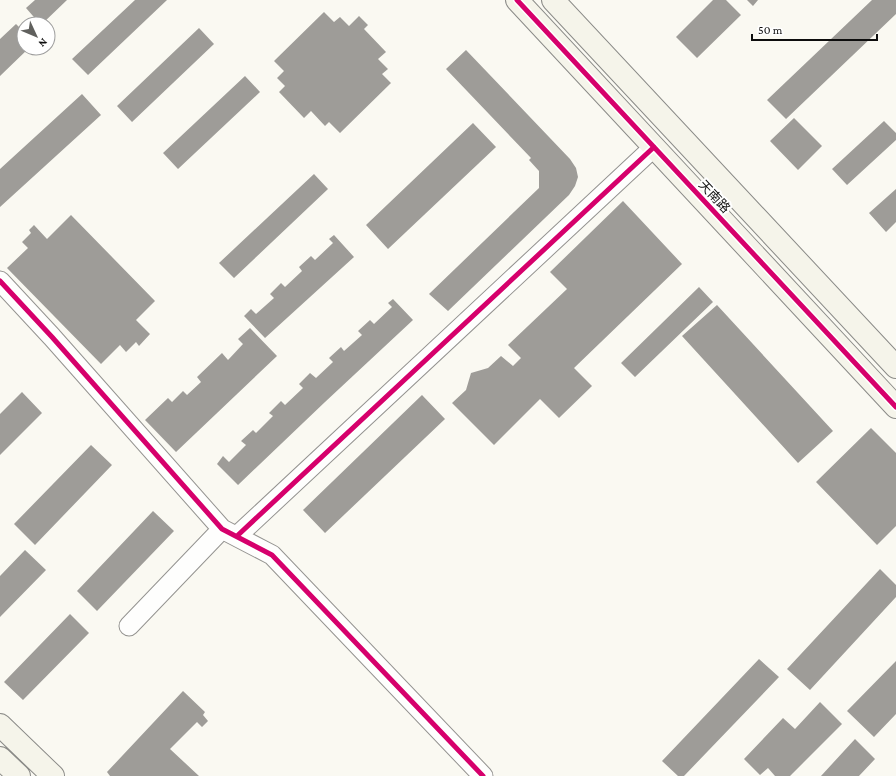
<svg xmlns="http://www.w3.org/2000/svg" width="896" height="776" viewBox="0 0 896 776" font-family="'Crimson Pro','Noto Sans SC',serif">
<style>
.building{fill:#9e9c98}
.lines{fill:none;stroke-linecap:round;stroke-linejoin:round}
.street-casing{stroke:#949390;stroke-width:21}
.secondary-casing{stroke:#8a8a87;stroke-width:24}
.street{stroke:#fefefd;stroke-width:19}
.secondary{stroke:#f5f4ea;stroke-width:22}
.cycleway-casing{stroke:#fff;stroke-width:8}
.cycleway{stroke:#d6006c;stroke-width:5}
.labels{text-anchor:middle;stroke-width:4;stroke-linejoin:round;paint-order:stroke}
.street-label{font-size:13px;fill:#0d0d0d;stroke:#fff}
</style>
<rect width="100%" height="100%" fill="#faf9f2"/>
<path class="building" d="M35 0H67L42 24H40L26 8Z
M135 0H167L88 75 72 59Z
M713 0H726L741 15 697 58 676 37Z
M747 0H758L753 6Z
M872 0H896V14L786 119 767 100Z
M324 12 334 22 340 17 349 26 359 16 368 25 364 29 386 52 378 59 388 69 382 74 391 83 340 133 329 122 325 126 311 111 304 118 279 92 285 86 277 78 284 71 274 61Z
M16 24 24 32V48H29L0 76V39Z
M199 28 214 44 132 122 117 106Z
M466 50 570 159 576 168 578 177 575 186 569 195 448 311 429 294 539 188V171L529 160 531 158 446 69Z
M245 76 260 92 178 169 163 153Z
M82 94 101 115 0 207V169Z
M794 118 822 146 798 170 770 141Z
M884 121 896 133V140L847 185 832 169Z
M473 123 496 147 388 249 366 225Z
M314 174 328 189 234 278 219 263Z
M896 189V222L886 232 869 213Z
M623 201 682 264 574 368 592 386 559 418 540 399 494 445 452 403 466 390 471 373 488 368 501 356 513 366 521 358 508 345 567 289 550 272Z
M71 215 155 301 136 320 150 334 139 346 136 342 126 352 120 345 101 364 7 268 28 248 22 242 31 233 29 230 34 225 47 239Z
M334 235 354 257 265 338 244 316 251 309 256 314 274 298 270 294 281 283 285 287 302 271 299 267 311 256 315 260 333 243 329 239Z
M699 287 713 302 635 377 621 363Z
M393 299 413 320 325 402 238 485 217 464 223 456 229 462 246 445 241 441 253 430 256 433 273 416 269 413 281 401 285 405 303 388 299 384 310 373 316 378 333 362 329 358 341 347 344 351 362 335 358 331 370 320 374 324 392 307 388 303Z
M717 305 833 431 798 463 682 336Z
M250 328 277 356 176 452 145 420 168 398 172 402 183 391 187 395 201 382 197 377 222 353 228 360 243 344 238 339Z
M22 392 42 413 0 455V414Z
M422 395 445 419 325 533 303 510Z
M871 428 896 453V526L877 545 816 482Z
M91 445 112 465 35 545 14 524Z
M153 511 174 531 97 611 77 591Z
M25 550 46 570 0 617V576Z
M880 569 896 585V597L810 690 787 669Z
M70 614 89 633 23 700 4 682Z
M759 659 779 677 684 776H678L662 761Z
M896 661V714L874 737 847 711Z
M183 691 205 712 203 715 208 721 202 727 197 722 170 749 199 776H110L107 772Z
M820 702 842 724 790 776H775L768 768 760 775 744 759 783 718 795 729Z
M855 739 875 759 859 776H821Z"/>
<g class="lines">
<g class="street-casing">
<path id="street" d="M0 281 52 337 222 529 272 555 483 776
M237 536 654 147
M129 626 222 529"/>
</g>
<g class="secondary-casing">
<path id="secondary" d="M517 0 896 407
M553 0 896 367
M0 725 53 776
M0 758 19 776"/>
</g>
<use href="#street" class="street"/>
<use href="#secondary" class="secondary"/>
<g class="cycleway-casing">
<path id="cycleway" d="M517 0 896 407
M0 281 52 337 222 529 272 555 483 776
M237 536 654 147"/>
</g>
<use href="#cycleway" class="cycleway"/>
</g>
<g class="labels">
<g class="street-label">
<text transform="translate(715 196) rotate(47)" y="5">天南路</text>
</g>
</g>
<g transform="translate(36 36) rotate(134)"><circle r="19" fill="#ffffff" stroke="#9e9e9e"/>
<path d="M0-3L7 15L0 10L-7 15Z" fill="#60605d"/>
<text y="-6" font-size="11" font-weight="bold" text-anchor="middle" fill="#0d0d0d">N</text>
</g>
<path d="M752 34v6h125v-6" fill="none" stroke="#0d0d0d" stroke-width="2"/>
<text x="758" y="34" font-size="12" fill="#0d0d0d" stroke="#ffffff" stroke-width="3" paint-order="stroke">50 m</text>
</svg>
